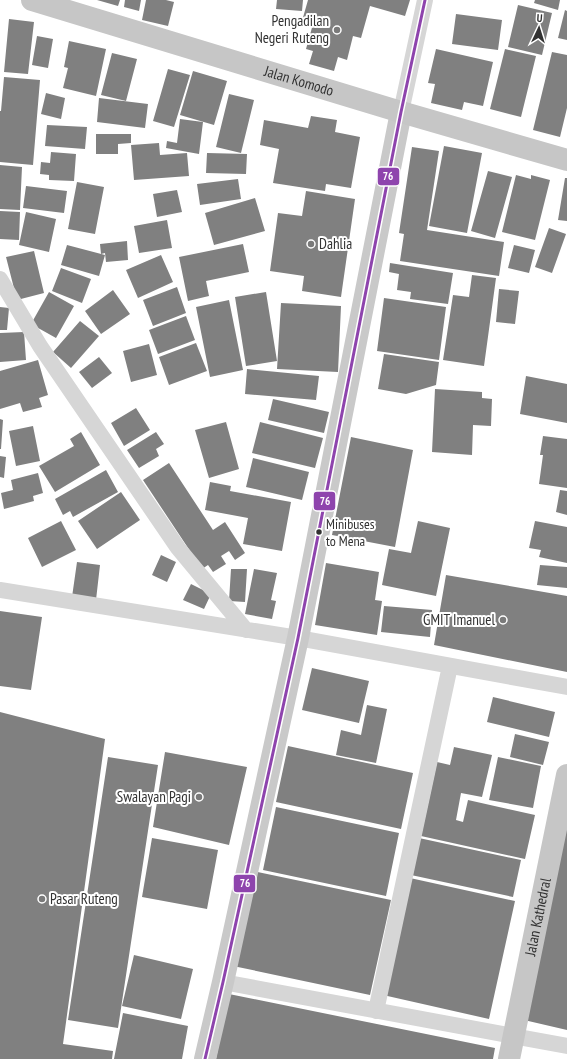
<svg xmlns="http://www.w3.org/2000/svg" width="567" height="1059" viewBox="0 0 567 1059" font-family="'PT Sans Narrow',sans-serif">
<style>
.building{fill:#808080}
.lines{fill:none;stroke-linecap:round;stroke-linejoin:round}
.minor{stroke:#d6d6d6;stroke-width:16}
.primary{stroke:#c9c9c9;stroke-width:22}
.trunk{stroke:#c6c6c6;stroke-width:22}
.bus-1-casing{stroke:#fff;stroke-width:6}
.bus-1{stroke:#8e44ad;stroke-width:3}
.poi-dot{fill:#7a7a7a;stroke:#fff;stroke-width:1.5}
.bus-dot{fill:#323232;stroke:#fff;stroke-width:1.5}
.labels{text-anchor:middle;stroke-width:4;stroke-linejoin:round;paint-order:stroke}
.bus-label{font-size:14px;fill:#323232;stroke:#fff;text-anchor:start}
.poi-label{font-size:15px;fill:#323232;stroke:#fff;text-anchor:end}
.street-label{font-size:15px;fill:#323232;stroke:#fff}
.line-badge{stroke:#fff;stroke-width:1.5}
.badge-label{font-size:11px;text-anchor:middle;font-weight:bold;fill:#fff}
</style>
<rect width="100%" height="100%" fill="#fff"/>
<path class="building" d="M97 0H120L118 6Z
M125 0H141L139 11 124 7Z
M146 0H166L174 2 168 26 142 20Z
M277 0H303L302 11 276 9Z
M308 0H410L405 16 370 6 361 38 353 36 347 60 338 57 334 71 309 64 313 51 306 49 313 24 302 21Z
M535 0H560L558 10 534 3Z
M518 5 552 13 542 55 508 47Z
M565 10 567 11V40L558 38Z
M456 14 502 20 498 50 452 44Z
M9 19 34 22 28 74 4 72Z
M37 36 53 39 48 68 32 65Z
M69 41 106 49 96 96 63 88 68 68 64 67Z
M436 49 493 62 483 106 464 102 462 110 431 103 435 84 428 83Z
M505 49 536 56 521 117 490 109Z
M552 52 567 55V108L560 137 533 130Z
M112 53 137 59 126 101 101 95Z
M168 69 190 75 174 127 153 121Z
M193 71 227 81 214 125 180 115Z
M4 77 40 80 33 165 0 162V111H1Z
M46 93 65 98 61 119 41 114Z
M229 94 254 100 241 153 216 147Z
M99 98 148 104 145 128 97 122Z
M311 116 337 120 335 132 360 137 351 188 326 184 325 191 273 183 279 149 260 145 264 120 308 128Z
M180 119 203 122 199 154 166 148 167 141 177 143Z
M47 125 87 127 85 149 45 146Z
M96 134H131V143L118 144V154H96Z
M159 143 160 155 187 153 189 176 134 180 131 145Z
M444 146 482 153 467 233 429 226Z
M412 147 439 151 427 230 504 242 499 276 400 261 404 234 399 233Z
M51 152 76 154 74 181 49 180V175L40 174 41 162 50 163Z
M207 153 247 154 246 174 206 173Z
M0 165 22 167 20 210 0 209Z
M488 171 512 177 495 238 471 231Z
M516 175 531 179V175L550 180 535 240 502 232Z
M565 178H567V221L558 220Z
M238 179 241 199 200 205 197 184Z
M77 182 104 187 95 234 68 229Z
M26 186 67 191 64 213 23 208Z
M177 190 182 212 157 217 153 194Z
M306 191 355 199 341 297 302 291 304 276 270 271 278 213 302 216Z
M255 198 265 231 214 245 205 213Z
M0 211 20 212 19 240 0 239Z
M26 212 56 219 49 252 19 245Z
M167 220 172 248 139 253 134 226Z
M549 228 566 234 552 273 535 267Z
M127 241 128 260 106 262 105 253 101 254 100 244Z
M243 244 249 272 206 281 209 296 188 301 179 257Z
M67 245 105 255 99 276 61 265Z
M514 245 535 250 529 273 508 268Z
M34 251 44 293 17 300 6 257Z
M161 255 173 282 138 298 126 270Z
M390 263 453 273 448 304 410 299 411 292 397 290 399 274 389 272Z
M61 268 91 279 82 303 52 291Z
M472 275 496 278 484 366 443 360 453 295 469 297Z
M177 287 186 313 153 326 143 300Z
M499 289 519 291 515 324 496 322Z
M113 290 130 314 101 334 85 311Z
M49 292 74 306 56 338 31 324Z
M266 292 277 361 246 366 235 297Z
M384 298 446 307 439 360 377 351Z
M229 300 243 370 210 377 196 307Z
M281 303 341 306 338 372 277 369Z
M0 307 9 308 7 330H0Z
M186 316 195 340 158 354 149 330Z
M80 321 99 336 71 368 53 352Z
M24 332 26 360 0 362V333Z
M196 343 207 371 169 385 159 357Z
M149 344 157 375 131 382 123 351Z
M384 354 439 362 436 385 406 394 378 389Z
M99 357 112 373 92 388 79 372Z
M38 360 48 395 39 398 42 407 23 412 20 403 0 409V371Z
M247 369 319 376 316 400 245 394Z
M526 376 567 384V423L520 414Z
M435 389 482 392V398L492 399 491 426 473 425 472 455 432 452Z
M273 399 329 412 324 433 268 420Z
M136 408 150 430 124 446 111 423Z
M0 419 3 420 1 449H0Z
M226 422 239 469 209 478 195 430Z
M260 422 323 438 315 468 252 453Z
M33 426 40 461 16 466 9 431Z
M81 432 100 465 55 492 39 466 74 446 70 439Z
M156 432 164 444 156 449 159 456 139 468 127 450Z
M543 436 567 439V488L539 484 543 455H540Z
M351 437 413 450 395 547 332 535Z
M0 456 6 457 4 478 0 477Z
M253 458 309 472 302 500 246 487Z
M169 463 213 530 225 522 245 553 235 560 229 551 221 556 226 564 213 572 208 565 202 569 143 480Z
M106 470 118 492 73 517 70 511 63 515 55 499Z
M38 473 43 493 33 496 34 501 4 509 1 493 13 490 11 480Z
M210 482 231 486 230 491 291 502 282 551 243 544 248 518 205 510Z
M560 490 567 491V515L556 512Z
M121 492 140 520 97 549 78 521Z
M61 521 76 550 42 567 28 538Z
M418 521 450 528 436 596 382 585 389 549 411 553Z
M535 521 567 527V563L539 557 541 550 529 548Z
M161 555 176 562 167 582 152 575Z
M77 562 100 565 96 600 72 597Z
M326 563 379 572 375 600 382 601 377 635 315 625Z
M540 565 567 567V588L537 585Z
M231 569H247L245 602 229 601Z
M254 569 277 573 271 600 276 601 272 619 245 614Z
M446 575 567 596V672L434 645Z
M191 584 211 594 204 609 183 600Z
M384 606 432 610 430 637 381 632Z
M0 611 42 617 31 690 0 686Z
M312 668 369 681 359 723 302 710Z
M493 697 555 712 549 737 487 722Z
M367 705 387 709 376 763 336 755 341 730 361 735Z
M0 712 105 739 63 1044 113 1051 112 1059H0Z
M515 734 549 742 543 765 510 757Z
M288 746 413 773 401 829 276 802Z
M454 747 492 755 482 797 461 793 456 820 463 822 468 800 535 815 525 859 421 836 437 762 450 765Z
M165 752 247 767 229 845 153 827Z
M108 757 158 765 118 1028 68 1020Z
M498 757 541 766 533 808 489 800Z
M276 807 399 833 386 896 263 870Z
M566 830H567V1030L524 1020Z
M152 838 218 850 207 909 142 897Z
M419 838 521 860 513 897 411 875Z
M253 871 391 900 370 995 233 966Z
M410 878 515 901 489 1019 383 995Z
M134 955 193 969 181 1019 122 1006Z
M229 994 495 1048 493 1059H216Z
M123 1013 188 1026 182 1059H114Z"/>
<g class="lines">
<path class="minor" d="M401 112 425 0
M0 279 40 346 178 548 246 630
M0 590 298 638 567 687
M223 982 567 1046
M376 1011 450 666"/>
<path class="primary" d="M205 1059 223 982 298 638 401 112"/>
<g class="trunk">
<path id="s1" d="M32 0 401 112 567 160"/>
<path id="s2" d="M509 1059 567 775"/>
</g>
<g class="bus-1-casing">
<path id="bus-1" d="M205 1059 223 982 298 638 401 112 425 0"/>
</g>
<use href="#bus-1" class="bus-1"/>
</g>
<g class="poi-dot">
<circle cx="337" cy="30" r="4"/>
<circle cx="311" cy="244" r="4"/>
<circle cx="503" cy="620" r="4"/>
<circle cx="199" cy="797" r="4"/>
<circle cx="42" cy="899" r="4"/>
</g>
<circle class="bus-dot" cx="319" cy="532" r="3.5"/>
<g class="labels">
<g class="bus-label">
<text x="326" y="529">Minibuses<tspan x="326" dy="17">to Mena</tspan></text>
</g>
<g class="poi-label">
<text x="329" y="26">Pengadilan<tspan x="329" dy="17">Negeri Ruteng</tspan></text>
<text x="319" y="249" text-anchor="start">Dahlia</text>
<text x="495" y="625">GMIT Imanuel</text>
<text x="191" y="802">Swalayan Pagi</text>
<text x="50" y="904" text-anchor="start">Pasar Ruteng</text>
</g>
<g class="street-label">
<text dy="5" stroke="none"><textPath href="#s1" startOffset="279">Jalan Komodo</textPath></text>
<text dy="5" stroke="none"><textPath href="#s2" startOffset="145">Jalan Kathedral</textPath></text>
</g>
</g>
<g class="line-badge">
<rect x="377" y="167" width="23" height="19" rx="4" fill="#8e44ad"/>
<rect x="313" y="491" width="23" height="20" rx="4" fill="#8e44ad"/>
<rect x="233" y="874" width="23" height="19" rx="4" fill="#8e44ad"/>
</g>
<g class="badge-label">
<text x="388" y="180">76</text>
<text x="325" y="505">76</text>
<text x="245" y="887">76</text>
</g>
<g transform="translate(539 28) rotate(4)" stroke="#ffffff" stroke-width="3" paint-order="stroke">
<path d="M0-3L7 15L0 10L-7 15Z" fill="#323232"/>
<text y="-6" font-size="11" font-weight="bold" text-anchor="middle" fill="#323232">U</text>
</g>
</svg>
